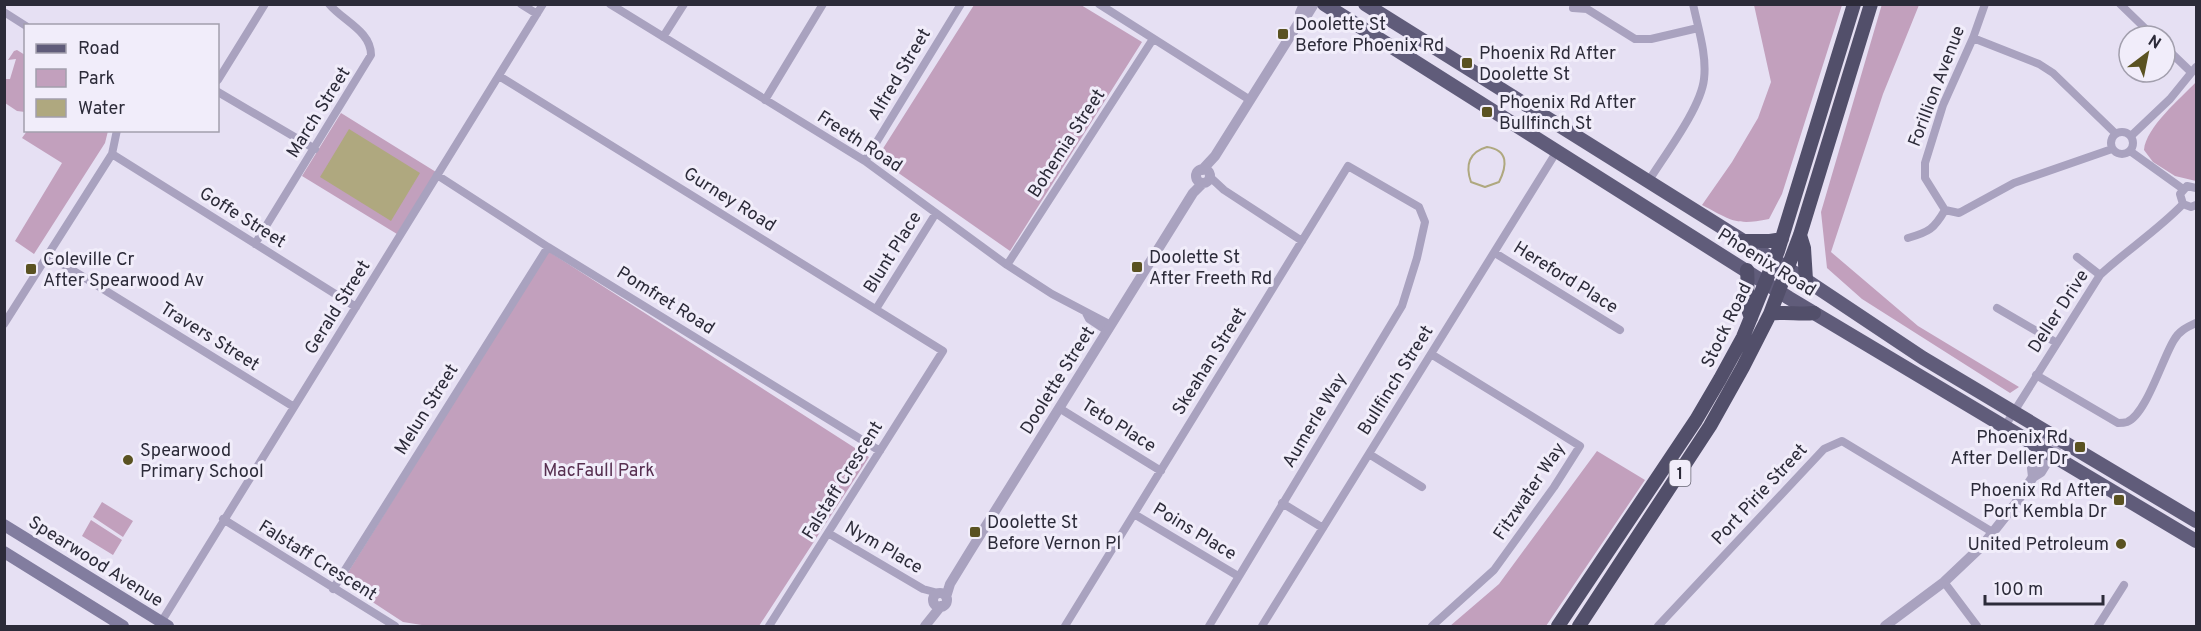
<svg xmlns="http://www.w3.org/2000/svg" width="2201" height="631" viewBox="0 0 2201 631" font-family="Overpass,sans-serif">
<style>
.green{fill:#c2a0bd}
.water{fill:#afa87f}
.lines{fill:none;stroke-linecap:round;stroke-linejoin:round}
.stream{stroke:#afa87f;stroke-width:2}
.minor{stroke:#a9a2bf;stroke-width:8}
.tertiary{stroke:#a9a2bf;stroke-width:10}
.secondary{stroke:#827d9f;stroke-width:12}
.primary{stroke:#605c7a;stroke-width:14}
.trunk{stroke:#524f6a;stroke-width:14}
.poi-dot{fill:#5a5221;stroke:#f1edfa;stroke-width:2}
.labels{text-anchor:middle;stroke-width:6;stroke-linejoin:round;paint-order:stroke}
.shield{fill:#f1edfa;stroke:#676573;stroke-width:1.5}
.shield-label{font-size:16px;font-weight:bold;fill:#2c2b39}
.poi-label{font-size:18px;fill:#2c2b39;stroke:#f1edfa;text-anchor:start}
.street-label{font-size:18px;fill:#2c2b39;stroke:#f1edfa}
.park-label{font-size:18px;fill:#572f50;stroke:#f1edfa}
</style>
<rect width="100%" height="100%" fill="#e6e0f3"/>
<path class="green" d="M1882 4 1919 5 1883 94 1831 252 1918 326 2019 387 2010 393 1862 299 1827 268 1821 212Z
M974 5H1081L1142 42 1010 251 877 158Z
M1754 5H1842L1782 194 1769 219C1735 226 1731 220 1702 205L1732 162 1758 118 1771 82Z
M17 50 25 55V112L17 111 5 103V79H10L16 59 8 60 14 51Z
M2196 82V181L2175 176 2153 162 2144 150C2146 127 2181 98 2196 82Z
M341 113 436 172 397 234 302 176Z
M27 131H108L105 143 34 254 15 241 62 163 22 138Z
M548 251 869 457 759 626H428L403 622 342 582Z
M1597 451 1645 480 1546 626H1450L1499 584Z
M102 502 133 521 123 537 93 517Z
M91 520 122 540 113 555 82 536Z"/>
<path class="water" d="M349 129 420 173 391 221 320 177Z"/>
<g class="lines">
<path class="stream" d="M1487 147C1509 150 1507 166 1499 182L1485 187 1471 182C1465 165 1469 152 1487 147Z"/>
<path class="minor" d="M521 4 537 14
M610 4 865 161 1007 265 1052 294 1111 325
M1099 4 1250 100
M2120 4 2153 36
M1573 8 1587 9 1635 39H1651L1698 28
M4 12 26 26
M663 37 684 4
M1973 38 2039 64 2053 73 2115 133
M2165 47 2191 72
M499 76 943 351 769 626
M218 80 265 4
M218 92 315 149
M765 100 823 4
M2111 143a11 11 0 1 1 22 0a11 11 0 1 1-22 0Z
M2131 136 2170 99 2196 67
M2130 151 2183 189
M112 154 356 307
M865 161 961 4
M437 175 548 247 880 451
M1210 177 1224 190 1302 241
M1648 182C1664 156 1701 108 1704 79 1707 55 1698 28 1693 4
M2196 188 2187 186 2180 194 2183 204 2191 207 2196 205
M1945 210 1925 178V163L1943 105 1973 38 1985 4
M1945 210 1959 213 2014 183 2112 149
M1908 238C1929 232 1934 229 1945 210
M255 244 371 55C371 31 343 21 329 4
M1495 253 1620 330
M48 255 294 407
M2077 257 2100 275
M1007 265 1153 39
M1997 308 2057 343
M876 309 936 213
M1086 313 1089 319 1107 331
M4 324 112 154 117 130
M1431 354 1580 446 1554 487 1494 570 1432 626
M2036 375 2118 423C2121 423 2124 423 2127 422 2146 415 2163 357 2174 340 2179 331 2187 327 2196 323
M1059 408 1161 471
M2005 426 2100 275C2127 250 2158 230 2183 204
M1369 454 1422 487
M1282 503 1323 528
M1134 514 1238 576
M223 519 395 626
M828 533 923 589 938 593
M1944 582 1977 626
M333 589 548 247
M160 624 543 4
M1065 626 1348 166 1419 207 1425 222 1417 258 1402 306 1209 626
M1262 626 1557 151
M1658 626 1824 449 1842 441 1994 533
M2098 626 2124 585"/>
<path class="tertiary" d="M1301 19 1300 13 1304 4
M1196 176a7 7 0 1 1 14 0a7 7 0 1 1-14 0Z
M1202 170 1215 156 1301 19 1306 17 1314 4
M2033 477 2032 468 2049 434
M933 600a7 7 0 1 1 14 0a7 7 0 1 1-14 0Z
M946 597 950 584 969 553 1193 193 1203 183
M925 626 941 606
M1885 626 1944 582 1982 546 2016 503 2033 477 2041 472 2060 441"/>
<path class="secondary" d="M4 525 168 626
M4 552 123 626"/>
<path class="primary" d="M1324 4 1789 298 2196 541
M1365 4 1806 280 1923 358 2196 521"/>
<path class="trunk" d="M1800 235 1804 248 1806 280
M1742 241H1770L1782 239
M1747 270C1749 288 1744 302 1751 318
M1770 314C1785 311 1799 315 1814 313
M1558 626 1696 420 1720 379 1743 337 1778 251 1854 4
M1579 626 1710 426 1743 367 1770 314 1800 235 1871 4"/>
</g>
<g class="poi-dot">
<rect x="1277" y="28" width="12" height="12" rx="3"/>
<rect x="1461" y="57" width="12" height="12" rx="3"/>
<rect x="1481" y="106" width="12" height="12" rx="3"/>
<rect x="1131" y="261" width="12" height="12" rx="3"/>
<rect x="25" y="263" width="12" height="12" rx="3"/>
<rect x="2074" y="441" width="12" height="12" rx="3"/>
<circle cx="128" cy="460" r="6"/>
<rect x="2113" y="494" width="12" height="12" rx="3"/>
<rect x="969" y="526" width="12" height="12" rx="3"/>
<circle cx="2121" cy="544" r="6"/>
</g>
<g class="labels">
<rect class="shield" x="1669.5" y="460" width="21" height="26" rx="4.5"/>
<g class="shield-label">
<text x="1680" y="479">1</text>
</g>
<g class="poi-label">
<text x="1295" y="30">Doolette St<tspan x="1295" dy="21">Before Phoenix Rd</tspan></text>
<text x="1479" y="59">Phoenix Rd After<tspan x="1479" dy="21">Doolette St</tspan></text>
<text x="1499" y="108">Phoenix Rd After<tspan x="1499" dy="21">Bullfinch St</tspan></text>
<text x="1149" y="263">Doolette St<tspan x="1149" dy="21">After Freeth Rd</tspan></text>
<text x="43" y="265">Coleville Cr<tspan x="43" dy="21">After Spearwood Av</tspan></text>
<text x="2068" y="443" text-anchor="end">Phoenix Rd<tspan x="2068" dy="21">After Deller Dr</tspan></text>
<text x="140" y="456">Spearwood<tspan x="140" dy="21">Primary School</tspan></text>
<text x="2107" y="496" text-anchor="end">Phoenix Rd After<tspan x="2107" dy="21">Port Kembla Dr</tspan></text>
<text x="987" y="528">Doolette St<tspan x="987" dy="21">Before Vernon Pl</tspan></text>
<text x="2109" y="550" text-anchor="end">United Petroleum</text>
</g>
<g class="street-label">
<text transform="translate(899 74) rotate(-59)" y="6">Alfred Street</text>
<text transform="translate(1936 86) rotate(-69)" y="6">Forillion Avenue</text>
<text transform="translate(318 112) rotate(-58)" y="6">March Street</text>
<text transform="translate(860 141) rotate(33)" y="6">Freeth Road</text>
<text transform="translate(1066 143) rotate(-57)" y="6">Bohemia Street</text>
<text transform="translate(730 199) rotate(32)" y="6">Gurney Road</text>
<text transform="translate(243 217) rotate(32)" y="6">Goffe Street</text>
<text transform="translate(892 252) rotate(-58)" y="6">Blunt Place</text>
<text transform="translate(1767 262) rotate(32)" y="6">Phoenix Road</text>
<text transform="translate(1566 277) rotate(32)" y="6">Hereford Place</text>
<text transform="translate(666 300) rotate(32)" y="6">Pomfret Road</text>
<text transform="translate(337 307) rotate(-58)" y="6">Gerald Street</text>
<text transform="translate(2058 311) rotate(-57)" y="6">Deller Drive</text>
<text transform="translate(1726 325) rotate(-64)" y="6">Stock Road</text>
<text transform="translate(210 336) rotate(32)" y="6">Travers Street</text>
<text transform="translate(1209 361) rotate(-58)" y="6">Skeahan Street</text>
<text transform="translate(1057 380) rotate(-58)" y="6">Doolette Street</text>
<text transform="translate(1395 380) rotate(-58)" y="6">Bullfinch Street</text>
<text transform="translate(426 409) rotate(-58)" y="6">Melun Street</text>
<text transform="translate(1314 420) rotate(-59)" y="6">Aumerle Way</text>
<text transform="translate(1119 425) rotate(32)" y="6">Teto Place</text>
<text transform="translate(842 480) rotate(-58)" y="6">Falstaff Crescent</text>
<text transform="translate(1529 491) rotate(-56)" y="6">Fitzwater Way</text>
<text transform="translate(1759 494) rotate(-47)" y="6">Port Pirie Street</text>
<text transform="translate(1195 531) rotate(31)" y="6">Poins Place</text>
<text transform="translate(884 547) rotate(30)" y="6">Nym Place</text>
<text transform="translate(318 560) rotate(32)" y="6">Falstaff Crescent</text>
<text transform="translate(96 561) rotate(32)" y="6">Spearwood Avenue</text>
</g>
<g class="park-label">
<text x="599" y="476">MacFaull Park</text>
</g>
</g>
<rect width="2201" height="631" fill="none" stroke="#2c2b39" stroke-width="12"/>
<rect x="24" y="24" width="195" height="108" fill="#f1edfa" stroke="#a29fad" stroke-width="1.5"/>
<rect x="36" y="44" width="30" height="9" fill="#605c7a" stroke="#a29fad" stroke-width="1.5"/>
<text x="78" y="54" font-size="18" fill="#2c2b39">Road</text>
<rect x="36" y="69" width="30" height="18" fill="#c2a0bd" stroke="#a29fad" stroke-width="1.5"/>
<text x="78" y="84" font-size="18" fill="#2c2b39">Park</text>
<rect x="36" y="99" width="30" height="18" fill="#afa87f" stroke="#a29fad" stroke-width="1.5"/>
<text x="78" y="114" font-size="18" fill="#2c2b39">Water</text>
<g transform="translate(2147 54) rotate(32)"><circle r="28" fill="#f1edfa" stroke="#a29fad" stroke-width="1.5"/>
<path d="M0-4.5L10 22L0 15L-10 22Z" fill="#5a5221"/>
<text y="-9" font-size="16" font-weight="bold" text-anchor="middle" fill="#2c2b39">N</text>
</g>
<path d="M1985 595v9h118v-9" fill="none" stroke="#2c2b39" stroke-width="3"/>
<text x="1994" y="595" font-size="18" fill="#2c2b39" stroke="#f1edfa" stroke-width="4.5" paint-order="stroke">100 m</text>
</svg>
